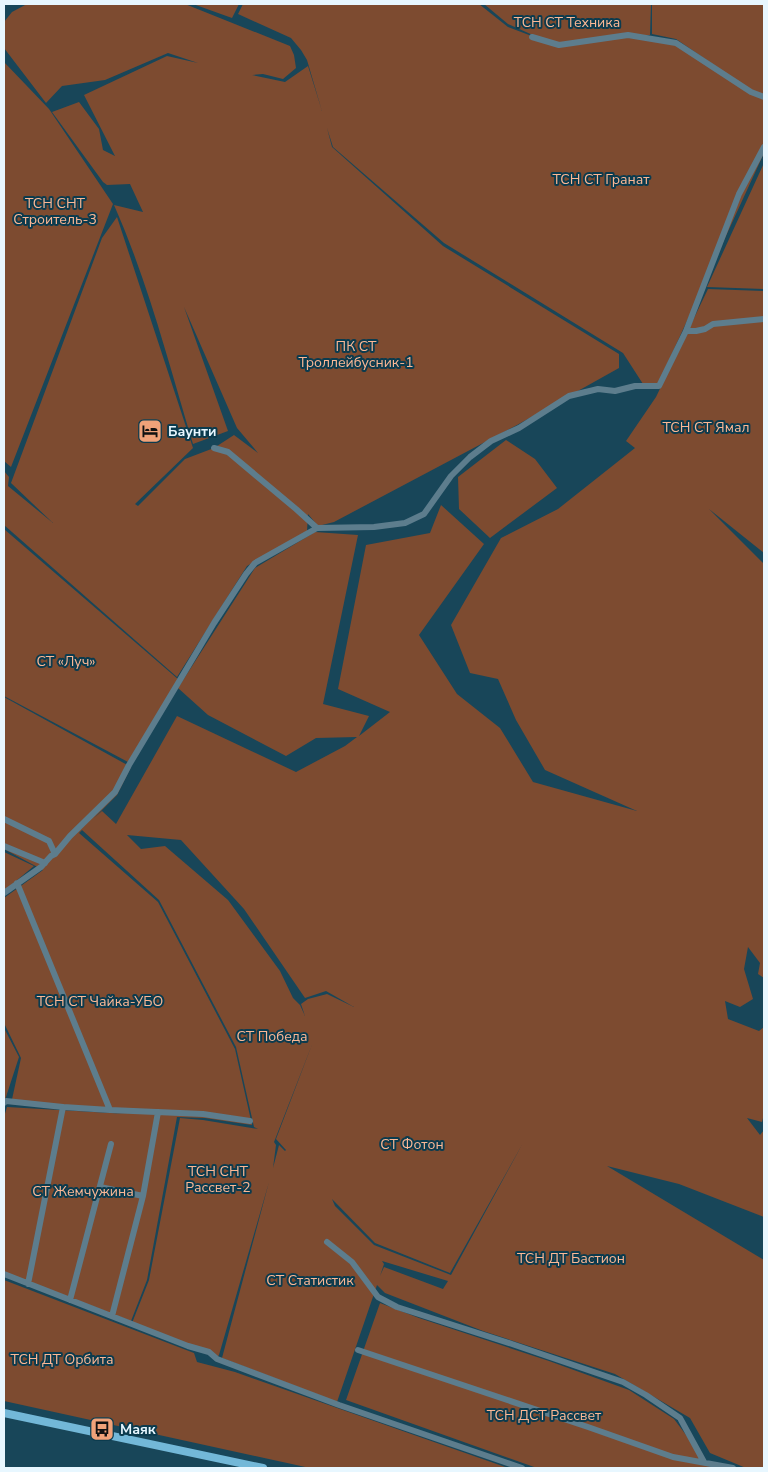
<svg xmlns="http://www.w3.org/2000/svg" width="768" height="1472" viewBox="0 0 768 1472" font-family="'Nunito Sans',sans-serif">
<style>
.green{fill:#7d4b30;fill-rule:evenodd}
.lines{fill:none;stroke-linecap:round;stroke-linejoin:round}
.minor{stroke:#5d7d8d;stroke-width:6}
.major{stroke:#73b8d8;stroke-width:8}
.labels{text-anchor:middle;stroke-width:4;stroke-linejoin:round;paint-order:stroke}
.park-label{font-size:14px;fill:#fcb895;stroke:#0b3b4e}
.poi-label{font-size:14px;font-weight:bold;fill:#e8f7ff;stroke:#0b3b4e;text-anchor:start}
</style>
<rect width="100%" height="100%" fill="#184659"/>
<path class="green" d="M27 4H185L290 46 294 55 296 68 283 79 263 74 252 75 285 82 308 66 322 111 307 60 301 50 291 38 238 14 243 4H479L508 27 558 46 628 36 675 44 764 99V153L658 384H643L623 353 444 243 333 147 327 128 332 147 443 246 619 354V368L517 425 334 522 318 526 308 514 307 531 247 566 177 677 4 525V471L9 477 8 486 53 523 11 483 102 238 117 217 193 448 135 504 138 506 185 459 214 448 234 435 258 453 237 428 184 307 228 431 193 444C169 364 148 282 114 205L143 212 130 184 107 185 103 182 52 112 79 102 99 129 103 150 115 156 84 95 167 56 198 63 168 53 105 80 62 86 46 103 4 48V22L12 12Z
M193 4H239L232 18Z
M484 4H651L650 35 560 43 535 36 508 24Z
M652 4H764V96L752 91 676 39 652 34Z
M4 62 49 109 113 204 11 467 4 461Z
M764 163V289L707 287Z
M708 289 764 291V553L709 509 764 564V978L758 974 760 963 748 947 744 969 753 999 740 1007 725 1001 728 1019 759 1031 764 1027V1114L762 1122 747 1118 760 1135 764 1130V1217L679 1184 607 1166 764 1260V1468H746L710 1453 690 1418 615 1374 483 1331 385 1293 377 1285 337 1402 222 1358 269 1182 219 1355 217 1358 132 1323 149 1280 180 1118 203 1120 258 1129 254 1127 236 1047 159 900 82 830 79 833 158 902 235 1049 252 1125 205 1118 177 1117 147 1280 131 1321 4 1272V1117L7 1107 128 1114 11 1104 21 1058 4 1023V898L43 870 4 849V697L131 767 117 795 94 818 102 811 116 824 177 716 296 772 345 746 357 737 316 738 286 756 208 715 178 688 255 568 315 532 358 535 323 704 369 716 359 736 390 712 338 689 366 545 430 533 441 505 484 544 419 635 457 694 500 728 533 782 637 811 545 770 516 720 498 679 470 673 451 625 501 538 558 509 635 448 626 441 656 397ZM127 835 181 840 244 909 305 998 326 991 354 1007 327 994 308 999 301 1004 305 1016 300 1005 293 998 280 971 228 900 165 846 141 849ZM313 1042 276 1139 286 1150 285 1151 279 1145 273 1168 276 1145 274 1142ZM523 1143 451 1275 374 1245 335 1206 332 1199 375 1243 450 1273ZM382 1261 448 1281 443 1289 384 1267 380 1276 384 1264Z
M506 440 535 459 557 488 490 538 459 509 458 477Z
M4 529 179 680 128 762 4 696Z
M4 852 34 866 4 891Z
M4 1028 19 1057 4 1103Z
M4 1280 194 1353 197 1362 235 1372 508 1468H310L4 1401Z
M380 1303 419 1318 549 1361 629 1390 674 1419 711 1468H537L346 1400Z"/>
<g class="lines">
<path class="minor" d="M532 37 559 45 628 35 676 43 751 92 764 97
M686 331H696L705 329 713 324 764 319
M214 448 228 452 296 509 317 528
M4 819 49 841 55 854
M4 846 45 863
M17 883 110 1110
M4 893 41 867 51 856 55 854 70 836 115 792 129 765 214 623 246 574 255 563 317 528 374 527 405 523 424 514 451 476 470 457 491 441 519 428 569 396 598 389 615 391 635 386H659L686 331 739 194 764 147
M4 1103 6 1101 63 1107 110 1110 203 1114 250 1121
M100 1187 143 1196
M327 1242 352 1262 378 1297 397 1307 512 1344 623 1382 646 1395 680 1418 704 1462
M4 1274 188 1346 209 1352 217 1359 339 1405 522 1468
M28 1284 63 1107
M70 1300 111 1144
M112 1316 143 1196 158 1112
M358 1350 588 1427 673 1457 733 1468"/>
<path class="major" d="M4 1413 263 1468"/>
</g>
<defs>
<g id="hotel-square" transform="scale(1.25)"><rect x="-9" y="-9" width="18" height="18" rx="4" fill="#f0a279" stroke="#0b3b4e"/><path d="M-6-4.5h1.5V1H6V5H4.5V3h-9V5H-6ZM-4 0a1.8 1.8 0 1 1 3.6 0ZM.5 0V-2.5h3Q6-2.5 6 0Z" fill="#111"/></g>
<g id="bus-square" transform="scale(1.25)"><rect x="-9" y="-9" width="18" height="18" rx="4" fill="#f0a279" stroke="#0b3b4e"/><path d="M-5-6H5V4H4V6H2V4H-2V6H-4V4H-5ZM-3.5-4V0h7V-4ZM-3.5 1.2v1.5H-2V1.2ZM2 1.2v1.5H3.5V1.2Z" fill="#111"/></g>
</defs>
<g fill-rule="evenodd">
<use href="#hotel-square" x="150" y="431"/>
<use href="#bus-square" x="102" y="1429"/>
</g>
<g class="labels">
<g class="park-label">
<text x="567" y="27">ТСН СТ Техника</text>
<text x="601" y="184">ТСН СТ Гранат</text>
<text x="55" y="208">ТСН СНТ<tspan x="55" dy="16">Строитель-3</tspan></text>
<text x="356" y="351">ПК СТ<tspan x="356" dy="16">Троллейбусник-1</tspan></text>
<text x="706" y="432">ТСН СТ Ямал</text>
<text x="66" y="666">СТ «Луч»</text>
<text x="100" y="1006">ТСН СТ Чайка-УБО</text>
<text x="272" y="1041">СТ Победа</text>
<text x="412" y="1149">СТ Фотон</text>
<text x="218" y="1176">ТСН СНТ<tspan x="218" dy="16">Рассвет-2</tspan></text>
<text x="83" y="1196">СТ Жемчужина</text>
<text x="571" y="1263">ТСН ДТ Бастион</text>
<text x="310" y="1285">СТ Статистик</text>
<text x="62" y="1364">ТСН ДТ Орбита</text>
<text x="544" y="1420">ТСН ДСТ Рассвет</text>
</g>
<g class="poi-label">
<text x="168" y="436">Баунти</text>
<text x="120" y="1434">Маяк</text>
</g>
</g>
<rect width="768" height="1472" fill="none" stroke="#e8f7ff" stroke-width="10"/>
</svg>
